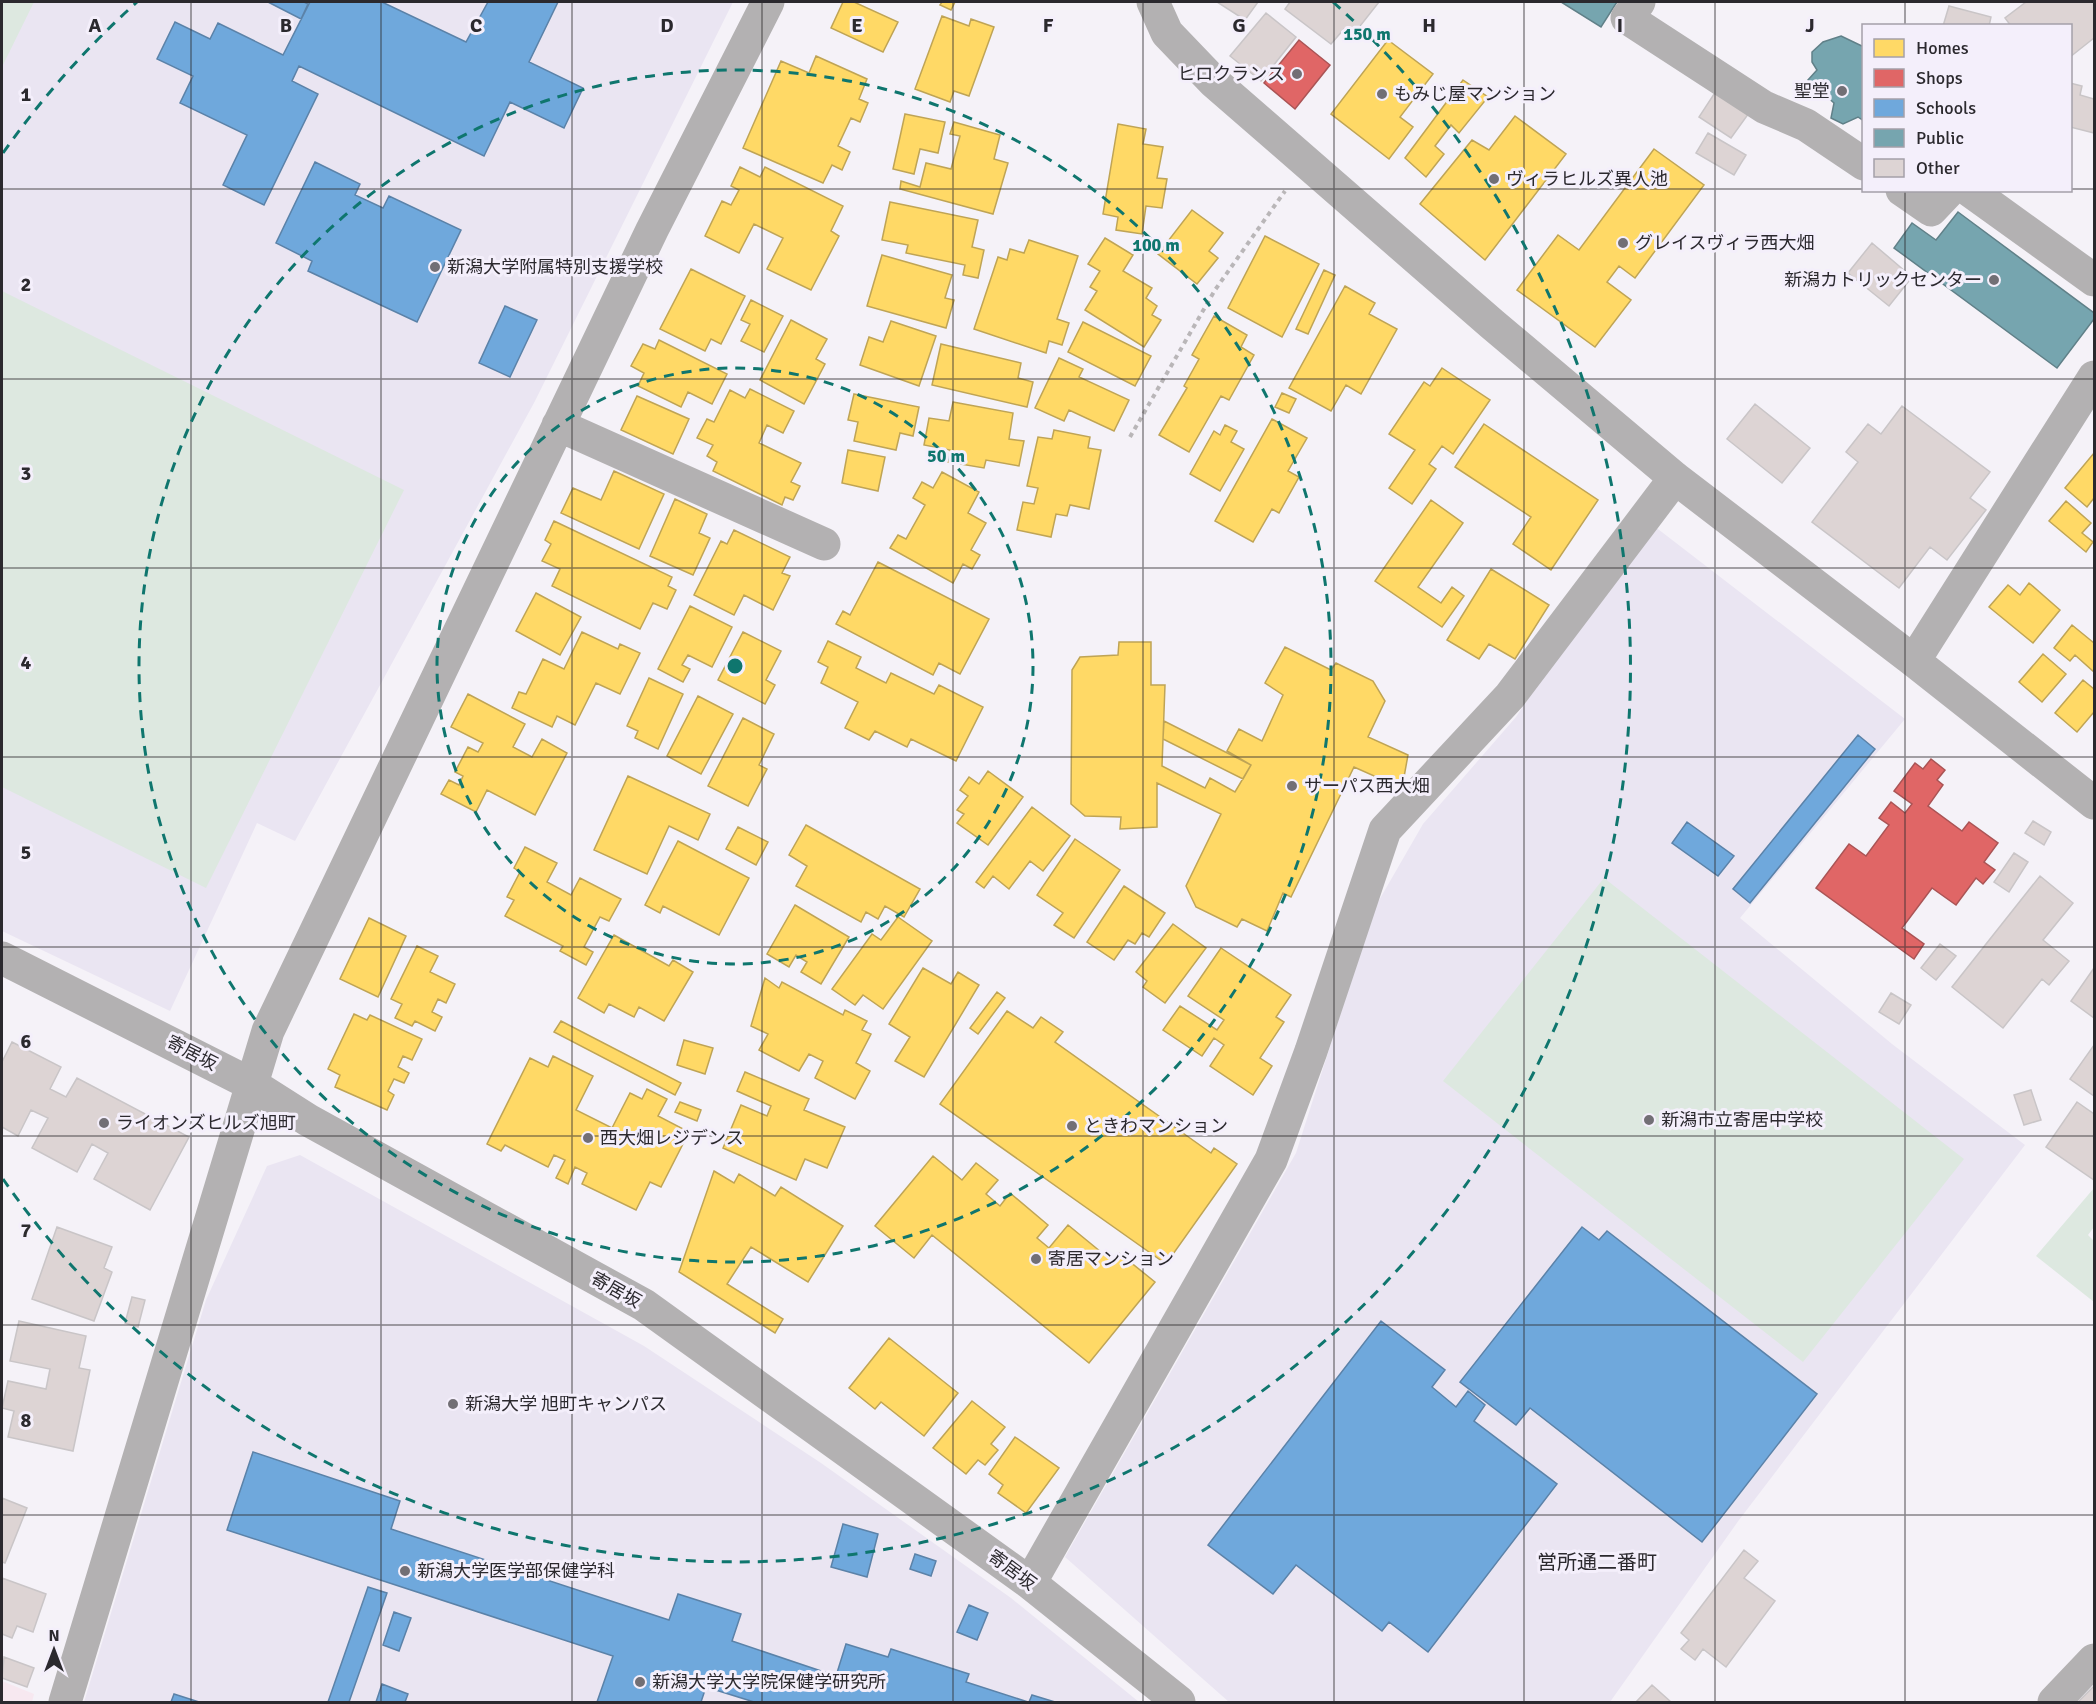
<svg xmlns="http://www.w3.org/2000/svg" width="2096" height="1704" viewBox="0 0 2096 1704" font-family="Signika,'Noto Sans JP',sans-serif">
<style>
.built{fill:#eae5f2}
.industrial{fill:#f7e8f0}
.green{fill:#dde8e0}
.homes{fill:#ffd966;stroke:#bfa455;stroke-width:1.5}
.shops{fill:#e06666;stroke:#aa5455;stroke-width:1.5}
.schools{fill:#6fa8dc;stroke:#5b82a8;stroke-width:1.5}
.public{fill:#76a5af;stroke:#608088;stroke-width:1.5}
.building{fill:#ddd4d4;stroke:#c9c5c7;stroke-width:1.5}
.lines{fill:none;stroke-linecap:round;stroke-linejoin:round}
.path{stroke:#b9b6b8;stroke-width:4;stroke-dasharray:4.5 4.5;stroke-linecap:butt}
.minor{stroke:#b3b1b2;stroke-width:33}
.grid{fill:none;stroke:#2b292e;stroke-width:1.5;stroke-opacity:0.55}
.ring{fill:none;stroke:#0f766e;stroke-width:3;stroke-dasharray:10 8}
.poi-dot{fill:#726f75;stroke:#f4effb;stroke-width:2}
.labels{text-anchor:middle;stroke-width:6;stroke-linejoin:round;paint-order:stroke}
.poi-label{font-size:18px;fill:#2b292e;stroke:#f4effb;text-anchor:start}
.street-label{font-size:18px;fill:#2b292e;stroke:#f4effb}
.neighbourhood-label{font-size:20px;fill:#2b292e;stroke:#f4effb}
.grid-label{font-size:20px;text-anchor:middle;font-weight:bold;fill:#2b292e;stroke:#f4effb;stroke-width:6;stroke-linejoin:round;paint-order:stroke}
.centre{fill:#0f766e;stroke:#f4effb;stroke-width:3}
.ring-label{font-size:18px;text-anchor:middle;font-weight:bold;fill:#0f766e;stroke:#f4effb;stroke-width:6;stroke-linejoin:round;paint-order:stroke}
</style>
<rect width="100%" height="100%" fill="#f5f2f8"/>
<path class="built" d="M2 2H733L535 401 295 841 257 823 170 1011 2 931Z
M1654 526 1905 719 1740 918 1892 1044 2025 1145 1739 1520 1610 1702H1229L1065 1557 1296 1153 1374 909 1423 824 1516 717 1630 542Z
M300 1155 644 1346 821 1463 1011 1598 1139 1702H84L206 1300 267 1166Z"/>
<path class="industrial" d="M2 1681 34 1694 32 1702H2Z"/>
<path class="green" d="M2 2H34L2 67Z
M2 291 404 490 206 888 2 787Z
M1604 878 1964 1159 1803 1362 1443 1081Z
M2094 1188V1227L2088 1235 2094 1241V1302L2036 1256Z"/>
<path class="homes" d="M843 2H854L898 22 883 52 831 28Z
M942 2H955L951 10 940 5Z
M942 16 969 26 971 19 994 27 969 96 954 91 950 102 915 89Z
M1388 40 1433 74 1400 117 1413 127 1389 159 1331 114Z
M816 56 867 79 859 99 868 103 860 122 851 118 838 146 850 152 842 170 832 165 823 183 743 148 781 61 809 73Z
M1463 80 1488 97 1459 133 1451 125 1435 146 1444 154 1426 177 1405 158Z
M905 114 945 122 938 153 920 149 914 174 893 169Z
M1515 116 1566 154 1485 260 1420 204 1472 140 1489 150Z
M954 122 1000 135 994 159 1008 163 993 214 900 189 901 181 920 187 926 163 951 169 960 136 950 134Z
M1118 124 1146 129 1143 144 1163 147 1157 178 1167 179 1162 208 1146 206 1142 234 1116 230 1118 217 1103 214Z
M1654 149 1704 185 1635 278 1619 266 1607 282 1631 300 1595 347 1517 290 1558 235 1579 250Z
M740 167 760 177 765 167 843 206 831 231 839 236 811 290 767 269 783 238 754 224 739 253 705 236 722 201 731 205 739 190 731 186Z
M890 202 978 220 972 247 984 250 978 278 963 275 965 265 906 253 908 245 882 240Z
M1192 210 1223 233 1209 251 1218 258 1197 284 1158 254Z
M1265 236 1319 264 1282 337 1228 308Z
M1105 238 1133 255 1123 271 1152 288 1146 298 1157 306 1152 315 1161 320 1144 347 1085 310 1097 291 1090 287 1100 271 1088 264Z
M1029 240 1078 256 1057 319 1069 323 1062 345 1049 341 1046 353 974 329 998 257 1007 260 1010 249 1024 253Z
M882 255 952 275 945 298 954 300 946 328 867 306Z
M691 269 745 296 721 344 711 339 705 351 660 329Z
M1324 270 1335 275 1308 334 1296 329Z
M1345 286 1375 303 1369 314 1397 329 1361 394 1346 385 1331 411 1289 388Z
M751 300 783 316 764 352 741 341 750 324 741 320Z
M1214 316 1247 335 1241 347 1254 355 1229 400 1221 396 1189 452 1159 435 1187 388 1184 386 1199 359 1192 355Z
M791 320 827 339 816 359 825 364 804 404 760 380Z
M891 321 936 336 919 386 860 365 869 337 883 342Z
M1083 322 1151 356 1135 386 1068 352Z
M659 340 727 374 712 404 688 392 681 407 638 386 644 373 631 366 643 344 655 349Z
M941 344 1021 363 1018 378 1033 382 1027 407 932 385Z
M1059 358 1083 369 1079 377 1129 400 1114 431 1069 410 1064 421 1035 408Z
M1442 368 1490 400 1453 454 1442 446 1429 464 1436 469 1412 504 1389 488 1415 450 1389 434 1424 382 1430 386Z
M750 389 794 411 783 433 767 425 759 443 801 463 791 482 800 486 793 500 785 497 782 505 713 471 717 462 707 456 713 445 697 438 707 419 714 422 730 390 745 398Z
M1282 393 1296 399 1289 413 1275 407Z
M854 394 919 407 913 436 900 433 896 450 854 441 858 422 848 420Z
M637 396 689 419 673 454 621 430Z
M953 402 1013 413 1009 439 1024 441 1019 466 986 460 984 468 948 462 950 450 924 445 929 418 949 421Z
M1272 419 1307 438 1288 471 1299 477 1279 513 1272 509 1253 542 1215 521Z
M1484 424 1598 500 1551 570 1513 544 1531 517 1455 467Z
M1225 425 1237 431 1231 442 1244 449 1220 491 1190 474 1214 431 1220 435Z
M1054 430 1090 437 1088 448 1101 450 1089 509 1070 505 1067 516 1056 514 1051 537 1017 530 1023 502 1034 504 1038 488 1027 486 1038 437 1052 439Z
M848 450 885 457 878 491 842 483Z
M2094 453V498L2087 507 2065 488Z
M614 471 664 494 639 549 561 513 573 488 601 500Z
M942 472 979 492 968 513 986 523 971 550 980 555 972 569 963 564 953 583 890 548 898 535 906 539 925 505 913 498 922 482 933 488Z
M675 499 707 514 699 533 710 538 693 575 650 556Z
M1431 500 1463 523 1418 587 1441 603 1452 587 1464 596 1442 627 1375 581Z
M2066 501 2091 523 2082 533 2093 542 2086 552 2049 521Z
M554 521 672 577 668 586 676 590 667 609 653 603 640 629 552 586 560 569 542 561 551 544 545 540Z
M734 530 790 557 782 573 790 576 773 610 744 595 734 615 694 595 721 541 727 544Z
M878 562 989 619 960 674 939 663 933 675 836 624 843 611 850 615Z
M1491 569 1549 605 1515 659 1489 644 1479 659 1447 640Z
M2029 583 2060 610 2033 643 1989 607 2008 585 2020 595Z
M536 593 581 617 560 655 516 631Z
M690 606 732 627 712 667 688 655 682 665 690 669 683 682 658 669Z
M2072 625 2094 643V672L2075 655 2070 661 2054 648Z
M582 632 618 649 620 644 640 653 620 694 596 683 575 725 557 716 552 727 512 708 519 692 526 694 543 659 564 669Z
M743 632 781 651 766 680 775 685 765 704 718 680Z
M828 641 861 657 856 668 886 683 891 673 934 694 939 685 983 707 956 761 911 739 907 747 875 731 869 740 845 728 858 702 821 683 828 667 818 662Z
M1119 642H1151V685H1165L1162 766 1205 788 1210 778 1235 792 1251 765 1227 751 1239 729 1262 741 1283 695 1265 683 1285 647 1331 670 1336 663 1373 681 1385 701 1368 737 1408 755 1404 777 1392 784 1354 767 1291 897 1283 893 1267 931 1242 919 1237 927 1196 907 1186 886 1221 814 1157 783V827L1120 829 1121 817 1085 816 1071 804 1072 670 1080 657 1118 655Z
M2043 654 2066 674 2042 702 2019 682Z
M649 678 683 694 658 749 635 738 638 731 627 726Z
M2083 680 2094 689V712L2077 732 2055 713Z
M468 694 525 724 513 747 532 757 542 739 567 753 535 815 487 790 476 812 441 794 449 780 459 785 463 776 455 772 468 747 478 752 483 743 451 727Z
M698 696 733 714 701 774 667 756Z
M743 718 774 734 759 765 767 769 748 806 708 786Z
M1164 721 1251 765 1243 779 1163 739Z
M988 771 1023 797 988 845 957 823 964 814 957 810 968 796 960 790 969 777 979 784Z
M628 776 710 814 698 840 669 826 647 874 594 850Z
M1032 807 1070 836 1043 871 1030 861 1009 889 993 876 984 888 976 882Z
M806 825 920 889 904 917 885 906 878 919 866 912 861 922 796 886 807 866 789 855Z
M738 827 768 842 756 865 726 849Z
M1075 839 1120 870 1074 938 1054 925 1063 913 1037 895Z
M678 841 749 878 719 935 663 906 660 913 645 905Z
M525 847 557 863 547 882 571 895 580 878 621 899 609 921 600 917 584 947 593 952 586 965 560 951 563 946 505 916 514 900 507 897 520 872 514 868Z
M1124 886 1165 913 1149 937 1142 933 1135 944 1128 940 1114 960 1087 942Z
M795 905 849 937 821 984 801 972 807 962 796 955 789 967 767 954Z
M898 917 932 941 883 1009 863 995 855 1005 832 989 872 934 881 940Z
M369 918 406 936 378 997 340 979Z
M1173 924 1206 948 1165 1003 1143 987 1147 981 1136 972Z
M614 935 669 966 673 960 693 972 664 1021 639 1007 634 1017 609 1004 604 1013 578 998Z
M417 946 438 956 430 972 455 984 446 1003 438 999 432 1012 442 1017 435 1031 415 1021 412 1026 395 1018 402 1004 391 999Z
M1221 948 1291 995 1276 1017 1284 1022 1260 1058 1272 1066 1253 1095 1210 1066 1224 1045 1214 1038 1202 1056 1163 1030 1180 1006 1217 1030 1224 1020 1188 996Z
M923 968 951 984 958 972 979 985 924 1077 895 1061 910 1037 889 1024Z
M765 978 779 988 782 982 843 1015 845 1010 867 1021 862 1030 871 1034 856 1063 870 1071 855 1099 815 1078 823 1061 809 1054 799 1071 759 1050 768 1034 751 1026Z
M997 992 1005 998 978 1034 970 1028Z
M1007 1011 1033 1028 1041 1017 1063 1032 1055 1042 1211 1153 1214 1148 1237 1164 1166 1264 940 1104Z
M354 1014 367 1020 370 1015 422 1039 412 1060 403 1056 398 1067 409 1073 404 1083 394 1079 388 1091 394 1095 387 1110 335 1087 340 1075 328 1069Z
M561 1021 681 1083 675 1095 554 1032Z
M684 1040 713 1048 705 1074 677 1065Z
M553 1056 593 1076 576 1110 612 1128 630 1093 642 1099 647 1089 667 1099 658 1116 689 1132 661 1187 650 1182 636 1210 582 1184 587 1173 575 1167 568 1184 556 1178 565 1160 554 1155 548 1167 505 1145 501 1151 487 1144 530 1058 548 1067Z
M745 1072 809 1099 804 1110 845 1127 827 1168 805 1159 796 1180 723 1148 741 1105 767 1116 771 1106 737 1091Z
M680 1102 701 1110 697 1121 675 1112Z
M933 1156 962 1180 976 1163 998 1180 986 1194 1000 1206 1010 1193 1048 1225 1037 1238 1049 1248 1068 1225 1112 1261 1119 1253 1155 1282 1089 1363 932 1235 914 1258 875 1226Z
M714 1171 734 1183 739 1174 775 1196 781 1187 843 1226 808 1282 751 1247 727 1284 783 1319 775 1333 679 1272Z
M889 1338 958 1393 924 1436 881 1402 875 1409 849 1388Z
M972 1401 1005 1427 991 1444 998 1450 985 1465 978 1460 966 1474 933 1448Z
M1015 1437 1059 1468 1026 1513 998 1493 1003 1485 989 1474Z"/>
<path class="shops" d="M1299 40 1330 65 1295 109 1264 83Z
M1931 759 1945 770 1937 780 1943 785 1928 806 1962 831 1969 822 1998 843 1984 862 1995 870 1983 884 1976 878 1956 905 1932 888 1902 928 1924 944 1914 959 1816 888 1849 844 1866 856 1889 825 1879 818 1891 802 1905 813 1912 804 1894 791 1915 763 1923 769Z"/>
<path class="schools" d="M268 2H304L308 4 301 19Z
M310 2H382L466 42 488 2H558L529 62 583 88 564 128 510 102 484 156 299 66 292 81 318 94 264 205 223 185 247 135 180 103 193 76 157 59 175 22 210 39 218 23 283 55Z
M315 162 360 184 355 195 383 208 389 196 461 230 417 322 308 271 312 261 276 243Z
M505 306 537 320 510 377 479 363Z
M1858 735 1875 749 1750 903 1733 889Z
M1687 822 1734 856 1718 876 1672 843Z
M1582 1227 1599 1240 1607 1231 1817 1394 1702 1542 1530 1408 1516 1425 1460 1382Z
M1381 1321 1445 1370 1432 1387 1456 1407 1468 1391 1485 1405 1474 1421 1557 1484 1428 1652 1389 1622 1382 1631 1296 1565 1273 1594 1208 1545Z
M253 1452 400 1501 391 1529 669 1620 678 1594 741 1614 732 1641 836 1676 846 1644 888 1657 891 1649 969 1674 966 1682 1028 1702H754L706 1687 701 1702H597L613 1656 227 1530Z
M843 1524 878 1534 867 1577 831 1567Z
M915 1554 936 1561 931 1576 910 1569Z
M368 1587 387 1593 349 1702H328Z
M969 1605 988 1613 977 1640 957 1632Z
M394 1612 411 1618 399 1651 383 1645Z
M382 1684 408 1694 405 1702H376Z
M174 1694 199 1702H171Z
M1032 1695 1055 1702H1029Z"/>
<path class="public" d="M1561 2H1617L1601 27Z
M1841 36 1864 47V121L1858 117 1843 124 1831 118 1834 103 1808 80 1817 70 1812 62V52L1823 42Z
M1958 212 2094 313V319L2057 368 1894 248 1912 223 1936 240Z"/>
<path class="building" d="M1217 2H1258L1245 20Z
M1290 2H1379L1353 35 1344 29 1331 44 1285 9Z
M2026 2H2094V38L2070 57V26H2011L2005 18Z
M1949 6 1991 17 1989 26H1943Z
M1266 13 1296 37 1261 81 1230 56Z
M2070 83 2082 86 2080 95 2094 99V133L2070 127Z
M1716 91 1749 113 1731 138 1699 117Z
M1708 133 1746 155 1734 175 1696 153Z
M1872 243 1912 277 1889 306 1848 273Z
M1755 404 1810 448 1782 483 1727 439Z
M1902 406 1990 472 1970 498 1986 510 1947 560 1930 547 1899 588 1812 522 1858 462 1846 452 1868 424 1881 434Z
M2033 821 2051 832 2044 845 2025 833Z
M2014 853 2028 862 2009 892 1994 882Z
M2040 876 2073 903 2043 940 2069 961 2049 985 2042 979 2003 1028 1952 987Z
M1940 944 1956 956 1936 980 1921 968Z
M2094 968V1018L2071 1001Z
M1891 993 1911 1005 1899 1024 1879 1012Z
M12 1042 61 1067 50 1089 66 1097 77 1078 189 1137 150 1210 94 1179 108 1153 92 1144 77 1172 32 1148 48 1118 31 1110 18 1136 2 1127V1062Z
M2094 1045V1096L2070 1079Z
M2031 1090 2041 1120 2024 1125 2014 1095Z
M2077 1102 2094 1114V1180L2046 1147Z
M57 1227 112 1247 104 1268 112 1272 94 1321 32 1299Z
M132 1297 145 1300 138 1327 125 1323Z
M19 1321 86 1336 79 1368 90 1370 73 1451 8 1437 14 1411 2 1408 8 1381 46 1389 50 1369 10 1361Z
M2 1498 27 1508 5 1563 2 1562Z
M1744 1550 1758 1561 1744 1578 1775 1601 1726 1667 1703 1649 1695 1660 1681 1649 1689 1640 1681 1633Z
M2 1578 46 1594 33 1632 17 1626 12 1638 2 1634Z
M4 1657 34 1668 27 1687 2 1678Z
M1652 1685 1671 1702H1636Z
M2094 1686V1702H2078Z"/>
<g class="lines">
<path class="path" d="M1130 437 1215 290 1285 191"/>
<path class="minor" d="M1153 2 1167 33 1214 82 1492 324 1675 478 1914 661 2094 803
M1639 2 1627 18 1764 107 1806 125 1864 164
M1902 190 1931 210 1950 190
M1969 190 2094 280
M558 425 824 544
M1914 661 2094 377
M2 958 253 1085 308 1120 644 1305 1030 1583 1179 1702
M1030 1583 1271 1160 1311 1051 1385 830 1510 696 1675 478
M65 1702 268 1031 652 230 768 2
M2054 1702 2094 1660"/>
</g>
<path class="grid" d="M191 2V1702M381 2V1702M572 2V1702M762 2V1702M953 2V1702M1143 2V1702M1334 2V1702M1524 2V1702M1715 2V1702M1905 2V26M2 189H1864M2070 189H2094M1905 190V1702M2 379H2094M2 568H2094M2 757H2094M2 947H2094M2 1136H2094M2 1325H2094M2 1515H2094"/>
<g class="ring">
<circle cx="735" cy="666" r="298"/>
<circle cx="735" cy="666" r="596"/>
<path d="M3 153A894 894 0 0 1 137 2M1333 2A894 894 0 1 1 3 1179"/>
</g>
<g class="poi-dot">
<circle cx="1297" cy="74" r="6"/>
<circle cx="1842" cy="91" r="6"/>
<circle cx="1382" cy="94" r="6"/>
<circle cx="1494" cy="179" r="6"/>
<circle cx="1623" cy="243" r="6"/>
<circle cx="435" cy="267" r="6"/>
<circle cx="1994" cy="280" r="6"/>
<circle cx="1292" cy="786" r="6"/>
<circle cx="1649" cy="1120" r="6"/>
<circle cx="104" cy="1123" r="6"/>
<circle cx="1072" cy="1126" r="6"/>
<circle cx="588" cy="1138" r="6"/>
<circle cx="1036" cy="1259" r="6"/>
<circle cx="453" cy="1404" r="6"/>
<circle cx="405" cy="1571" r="6"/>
<circle cx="640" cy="1682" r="6"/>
</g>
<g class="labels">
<g class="poi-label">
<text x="1285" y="80" text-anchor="end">ヒロクランス</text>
<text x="1830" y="97" text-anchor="end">聖堂</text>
<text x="1394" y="100">もみじ屋マンション</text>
<text x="1506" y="185">ヴィラヒルズ異人池</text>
<text x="1635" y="249">グレイスヴィラ西大畑</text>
<text x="447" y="273">新潟大学附属特別支援学校</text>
<text x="1982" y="286" text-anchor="end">新潟カトリックセンター</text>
<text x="1304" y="792">サーパス西大畑</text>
<text x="1661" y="1126">新潟市立寄居中学校</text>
<text x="116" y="1129">ライオンズヒルズ旭町</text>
<text x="1084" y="1132">ときわマンション</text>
<text x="600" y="1144">西大畑レジデンス</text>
<text x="1048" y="1265">寄居マンション</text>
<text x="465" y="1410">新潟大学 旭町キャンパス</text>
<text x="417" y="1577">新潟大学医学部保健学科</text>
<text x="652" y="1688">新潟大学大学院保健学研究所</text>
</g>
<g class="street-label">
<text transform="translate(192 1053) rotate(27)" y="6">寄居坂</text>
<text transform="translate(616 1290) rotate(29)" y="6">寄居坂</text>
<text transform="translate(1012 1570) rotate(36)" y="6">寄居坂</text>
</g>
<g class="neighbourhood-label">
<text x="1597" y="1569">営所通二番町</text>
</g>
</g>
<g class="grid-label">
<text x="95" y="32">A</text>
<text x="286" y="32">B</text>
<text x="476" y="32">C</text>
<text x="667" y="32">D</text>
<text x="857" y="32">E</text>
<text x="1048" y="32">F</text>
<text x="1239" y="32">G</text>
<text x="1429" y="32">H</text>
<text x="1620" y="32">I</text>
<text x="1810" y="32">J</text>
<text x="26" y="101">1</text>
<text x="26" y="291">2</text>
<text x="26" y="480">3</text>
<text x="26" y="669">4</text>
<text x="26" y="859">5</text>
<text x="26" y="1048">6</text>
<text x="26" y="1237">7</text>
<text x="26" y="1427">8</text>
</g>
<circle cx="735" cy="666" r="9" class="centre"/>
<g class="ring-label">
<text x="1367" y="40">150 m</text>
<text x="1156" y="251">100 m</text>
<text x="946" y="462">50 m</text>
</g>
<rect width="2096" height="1704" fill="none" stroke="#2b292e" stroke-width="6"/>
<rect x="1862" y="24" width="210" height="168" fill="#f4effb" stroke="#a4a0a9" stroke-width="1.5"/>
<rect x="1874" y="39" width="30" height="18" fill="#ffd966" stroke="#a4a0a9" stroke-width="1.5"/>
<text x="1916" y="54" font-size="18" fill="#2b292e">Homes</text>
<rect x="1874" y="69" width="30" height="18" fill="#e06666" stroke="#a4a0a9" stroke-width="1.5"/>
<text x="1916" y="84" font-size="18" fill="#2b292e">Shops</text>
<rect x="1874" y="99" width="30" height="18" fill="#6fa8dc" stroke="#a4a0a9" stroke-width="1.5"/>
<text x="1916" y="114" font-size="18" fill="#2b292e">Schools</text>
<rect x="1874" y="129" width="30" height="18" fill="#76a5af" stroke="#a4a0a9" stroke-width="1.5"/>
<text x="1916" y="144" font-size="18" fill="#2b292e">Public</text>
<rect x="1874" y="159" width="30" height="18" fill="#ddd4d4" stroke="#a4a0a9" stroke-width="1.5"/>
<text x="1916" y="174" font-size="18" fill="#2b292e">Other</text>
<g transform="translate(54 1650)" stroke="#f4effb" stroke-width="4.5" paint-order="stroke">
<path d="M0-4.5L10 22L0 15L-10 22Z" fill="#2b292e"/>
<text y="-9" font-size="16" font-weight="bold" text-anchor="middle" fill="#2b292e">N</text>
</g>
</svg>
